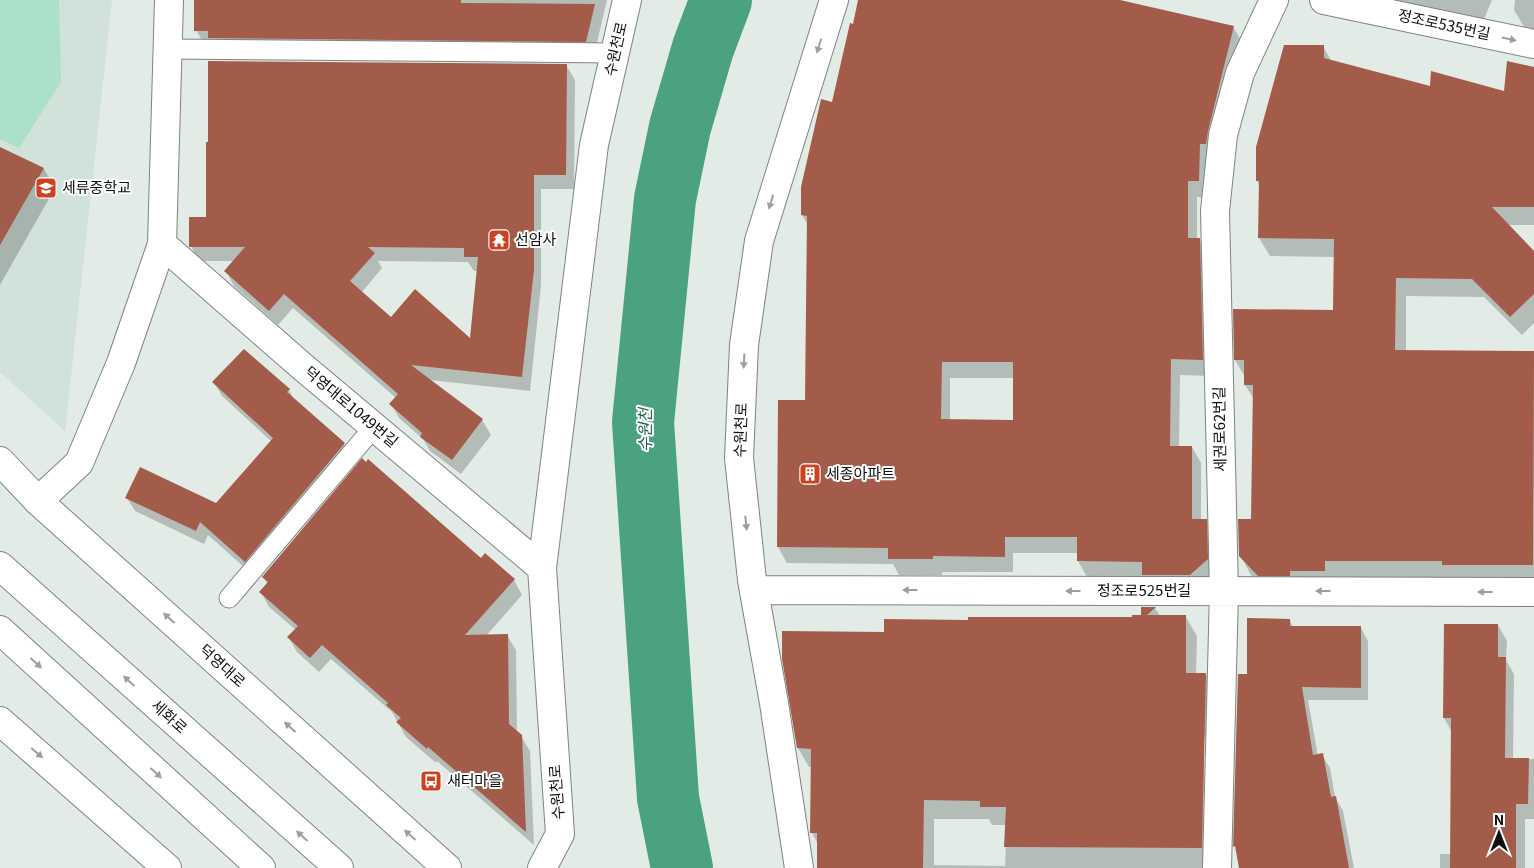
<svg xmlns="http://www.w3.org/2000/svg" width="1534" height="868" viewBox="0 0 1534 868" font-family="Georgia,'Noto Sans KR',serif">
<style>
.built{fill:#d0e2d9}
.green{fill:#aae1c8}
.shadow{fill:#0003;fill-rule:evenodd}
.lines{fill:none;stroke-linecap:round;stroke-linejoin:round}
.river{stroke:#4ba280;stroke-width:62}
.building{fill:#a45c4a;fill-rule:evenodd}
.lane-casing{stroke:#7b8480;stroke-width:21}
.street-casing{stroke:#7b8480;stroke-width:30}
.secondary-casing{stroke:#7b8480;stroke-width:30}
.lane{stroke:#fff;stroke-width:19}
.street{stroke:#fff;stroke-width:28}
.secondary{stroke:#fff;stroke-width:28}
.oneway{fill:#9d9f9e}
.labels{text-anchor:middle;stroke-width:4;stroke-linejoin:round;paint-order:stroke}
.street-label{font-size:15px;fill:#0b0e0d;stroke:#fff}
.poi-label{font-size:15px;fill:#0b0e0d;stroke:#fff;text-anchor:start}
.water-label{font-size:16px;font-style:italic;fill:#21624a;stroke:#fff}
</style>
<rect width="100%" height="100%" fill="#e2ebe6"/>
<path class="built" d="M0 0H112L65 431 0 372Z"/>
<path class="green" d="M0 0H59L61 82 19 148 0 139Z"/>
<path class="shadow" d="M196 0H607L594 55 204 44 196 30Z
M860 0H1114L1233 27 1243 43 1208 197H1197V239H1199L1209 255 1211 376 1180 375 1179 447H1192L1201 463V520H1206L1215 537 1216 575 1199 591 1144 578 1087 577 1078 561V553H1013V572H942V575H899L893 564 787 563 778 547 779 401H806L808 225 802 215 833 103ZM950 378H1014V421L950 420Z
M1341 0H1492L1478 34Z
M1515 0H1534V33L1526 30 1514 10Z
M1323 46 1332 62 1432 87 1505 93 1534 68V225H1508L1534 252V323L1522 335 1484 297 1406 296V352H1534V584L1270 594 1251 575 1240 555 1252 521 1254 399 1245 385V377L1235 360 1334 311 1335 257 1270 256 1259 238 1260 186 1257 181V147Z
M566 65 575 80 574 189H541V285L530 391 430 380 482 420 491 435 461 474 430 451 423 439 399 418 391 404 396 398 293 308 278 325 234 286 226 271 234 261H199L191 246 207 218ZM378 261 468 262 474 271H478L471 341 391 319 362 292 382 268Z
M0 148 44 169 55 188 0 285Z
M214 382 289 390 295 401 344 444 352 458 253 575 208 535 204 544 135 511 127 498 216 505 272 442 222 396Z
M481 560 514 580 522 595 486 636 507 635 516 650 517 732 521 736 530 751 534 845 437 761 436 763 406 737 392 712 331 659 319 672 297 652 289 638 296 630 269 607 261 592 267 583 263 577Z
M1143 608H1155L1160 616 1186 617 1197 636 1196 674 1206 675 1217 694 1215 736 1204 737 1203 868H818V844L812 833V767H809L798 748 885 633 969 621 1134 619 1143 616ZM934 819H989L992 825H1007L1005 866 934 865Z
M1290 620 1293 627 1361 628 1368 641V700H1308L1318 756 1322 755 1330 768 1335 797 1343 811 1354 868H1240L1248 675Z
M1498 625 1507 641 1506 660 1514 674 1513 759H1534V819H1525V868H1440V854H1451L1452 732 1444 718Z"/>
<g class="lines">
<path class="river" d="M682 868 668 798 643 422 665 199 680 127 703 48 721 0"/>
</g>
<path class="building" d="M194 0H461V3L595 4 586 42 208 38V31H194Z
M858 0H1120L1234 26 1208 131 1206 144H1200L1199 181H1188V238H1200L1203 360 1171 359 1170 446H1192V519H1207L1208 559 1190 575H1142V562L1077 561V537H1005V557L933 556V559H888V548L777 547 778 400H805L807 216 801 215V187L821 99 832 102 850 23 853 24ZM942 362H1013V420L941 419Z
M1284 45H1324V58L1430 86 1431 71 1504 91 1507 61 1534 67V207H1492L1534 251V294L1510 317 1472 279 1396 278 1395 350 1534 351 1533 565H1442V561H1325V571H1290V576H1258L1239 556 1238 519H1251L1253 385H1244V360H1234L1233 309 1333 310 1334 239 1258 238 1259 181H1256V147Z
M208 61 567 64 566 175H534V270L522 377 411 365 483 419 452 460 420 437 422 433 389 404 398 394 284 294 269 311 224 271 245 247H189V217H206V142H208ZM368 247 464 248V257H478L470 338 415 289 391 317 350 281 375 253Z
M0 147 44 168 0 245Z
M244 349 290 389 287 392 345 443 245 562 200 522 196 531 125 498 140 467 216 503 273 438 212 382Z
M362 458 366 462 368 459 481 558 485 553 515 579 465 635 508 634 509 724 522 735 526 832 428 747 427 749 396 722 401 718 386 705 388 703 322 645 310 658 287 637 298 626 259 592 268 582 262 577Z
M1141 607H1156L1147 615H1186V673H1206L1202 848 1004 847 1006 807H980V801L924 800 923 868H817V833H810L811 749 797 748 782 659V631L884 632V619L968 620V617H1132V615H1141Z
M1247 618 1290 619V626H1361V688L1302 687 1313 755 1323 753 1331 797 1336 796 1349 868H1239L1235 846 1233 847 1238 674H1247Z
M1444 624H1498V657H1506L1505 758H1529L1528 804H1516V868H1450L1451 718H1443Z"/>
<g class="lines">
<g class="lane-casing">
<path id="lane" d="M167 49 615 53
M229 598 374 427"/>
</g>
<g class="street-casing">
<path id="street" d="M1324 0 1534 44
M162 244 304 368 542 568
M38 501 79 463 121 363 162 244 169 0
M754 590 1534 592
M542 868 560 834 542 568 594 145 627 0
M799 868 774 703 752 580 739 458 744 345 759 241 834 0
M1217 868 1224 591 1215 211 1223 135 1240 73 1274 0"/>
</g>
<g class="secondary-casing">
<path id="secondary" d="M0 461 38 501 447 868
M0 566 339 868
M0 630 261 868
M0 721 167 868"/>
</g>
<use href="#lane" class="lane"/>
<use href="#street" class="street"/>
<use href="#secondary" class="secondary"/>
</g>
<defs><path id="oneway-solid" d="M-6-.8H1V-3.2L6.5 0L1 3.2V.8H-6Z" transform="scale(1.25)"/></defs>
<g class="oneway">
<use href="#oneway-solid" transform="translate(1509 39) rotate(12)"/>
<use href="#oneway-solid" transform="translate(819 46) rotate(107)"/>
<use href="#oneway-solid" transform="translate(771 202) rotate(107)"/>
<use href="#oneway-solid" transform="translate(744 361) rotate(93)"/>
<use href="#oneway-solid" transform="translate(746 523) rotate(84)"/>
<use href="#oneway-solid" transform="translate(910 590) rotate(-180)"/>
<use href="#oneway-solid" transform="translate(1073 591) rotate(-180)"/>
<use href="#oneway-solid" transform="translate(1323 591) rotate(-180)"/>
<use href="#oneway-solid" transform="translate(1485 592) rotate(-180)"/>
<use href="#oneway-solid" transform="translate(169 618) rotate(-138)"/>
<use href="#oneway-solid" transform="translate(36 663) rotate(42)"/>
<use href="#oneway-solid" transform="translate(129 681) rotate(-138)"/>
<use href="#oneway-solid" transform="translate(290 727) rotate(-138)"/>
<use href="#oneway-solid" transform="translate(37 753) rotate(41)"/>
<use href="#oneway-solid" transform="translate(156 773) rotate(42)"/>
<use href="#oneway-solid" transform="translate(410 835) rotate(-138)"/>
<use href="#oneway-solid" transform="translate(302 836) rotate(-138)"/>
</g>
<defs>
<g id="school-square" transform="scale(1.125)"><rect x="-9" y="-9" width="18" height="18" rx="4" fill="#cc4220" stroke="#fff"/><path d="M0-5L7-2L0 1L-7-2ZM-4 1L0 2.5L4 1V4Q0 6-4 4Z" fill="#fff"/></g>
<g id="temple-square" transform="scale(1.125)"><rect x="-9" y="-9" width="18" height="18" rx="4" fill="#cc4220" stroke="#fff"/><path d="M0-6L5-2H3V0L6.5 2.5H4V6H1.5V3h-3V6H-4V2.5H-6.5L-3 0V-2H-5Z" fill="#fff"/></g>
<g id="building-square" transform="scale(1.125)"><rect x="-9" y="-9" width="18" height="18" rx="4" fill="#cc4220" stroke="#fff"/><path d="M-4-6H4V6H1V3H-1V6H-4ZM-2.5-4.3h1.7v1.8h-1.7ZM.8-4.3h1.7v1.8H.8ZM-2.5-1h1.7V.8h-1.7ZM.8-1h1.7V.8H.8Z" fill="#fff"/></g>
<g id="bus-square" transform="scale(1.125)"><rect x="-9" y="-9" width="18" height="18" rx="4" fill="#cc4220" stroke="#fff"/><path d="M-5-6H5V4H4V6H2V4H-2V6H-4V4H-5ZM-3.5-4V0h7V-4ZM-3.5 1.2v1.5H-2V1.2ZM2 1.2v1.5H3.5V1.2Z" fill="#fff"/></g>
</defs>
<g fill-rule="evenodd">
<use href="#school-square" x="46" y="188"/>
<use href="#temple-square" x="499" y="240"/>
<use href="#building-square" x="810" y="474"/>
<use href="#bus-square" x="431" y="781"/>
</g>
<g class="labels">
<g class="street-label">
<text transform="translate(1444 25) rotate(12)" y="5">정조로535번길</text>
<text transform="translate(616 49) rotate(-77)" y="5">수원천로</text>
<text transform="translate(351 407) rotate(40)" y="5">덕영대로1049번길</text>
<text transform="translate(1220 429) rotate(-91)" y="5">세권로62번길</text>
<text transform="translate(741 430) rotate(-88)" y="5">수원천로</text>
<text x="1144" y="596">정조로525번길</text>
<text transform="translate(222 666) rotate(42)" y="5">덕영대로</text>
<text transform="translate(169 717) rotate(42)" y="5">세화로</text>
<text transform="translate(557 792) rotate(-94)" y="5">수원천로</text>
</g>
<g class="poi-label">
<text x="62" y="193">세류중학교</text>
<text x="515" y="245">선암사</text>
<text x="826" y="479">세종아파트</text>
<text x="447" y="786">새터마을</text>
</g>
<g class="water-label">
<text transform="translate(645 430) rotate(-90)" y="6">수원천</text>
</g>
</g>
<g transform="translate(1499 833)" stroke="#ffffff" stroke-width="4" paint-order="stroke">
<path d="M0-4L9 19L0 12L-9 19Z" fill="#0b0e0d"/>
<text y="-8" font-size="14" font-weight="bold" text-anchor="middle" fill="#0b0e0d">N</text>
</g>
</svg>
